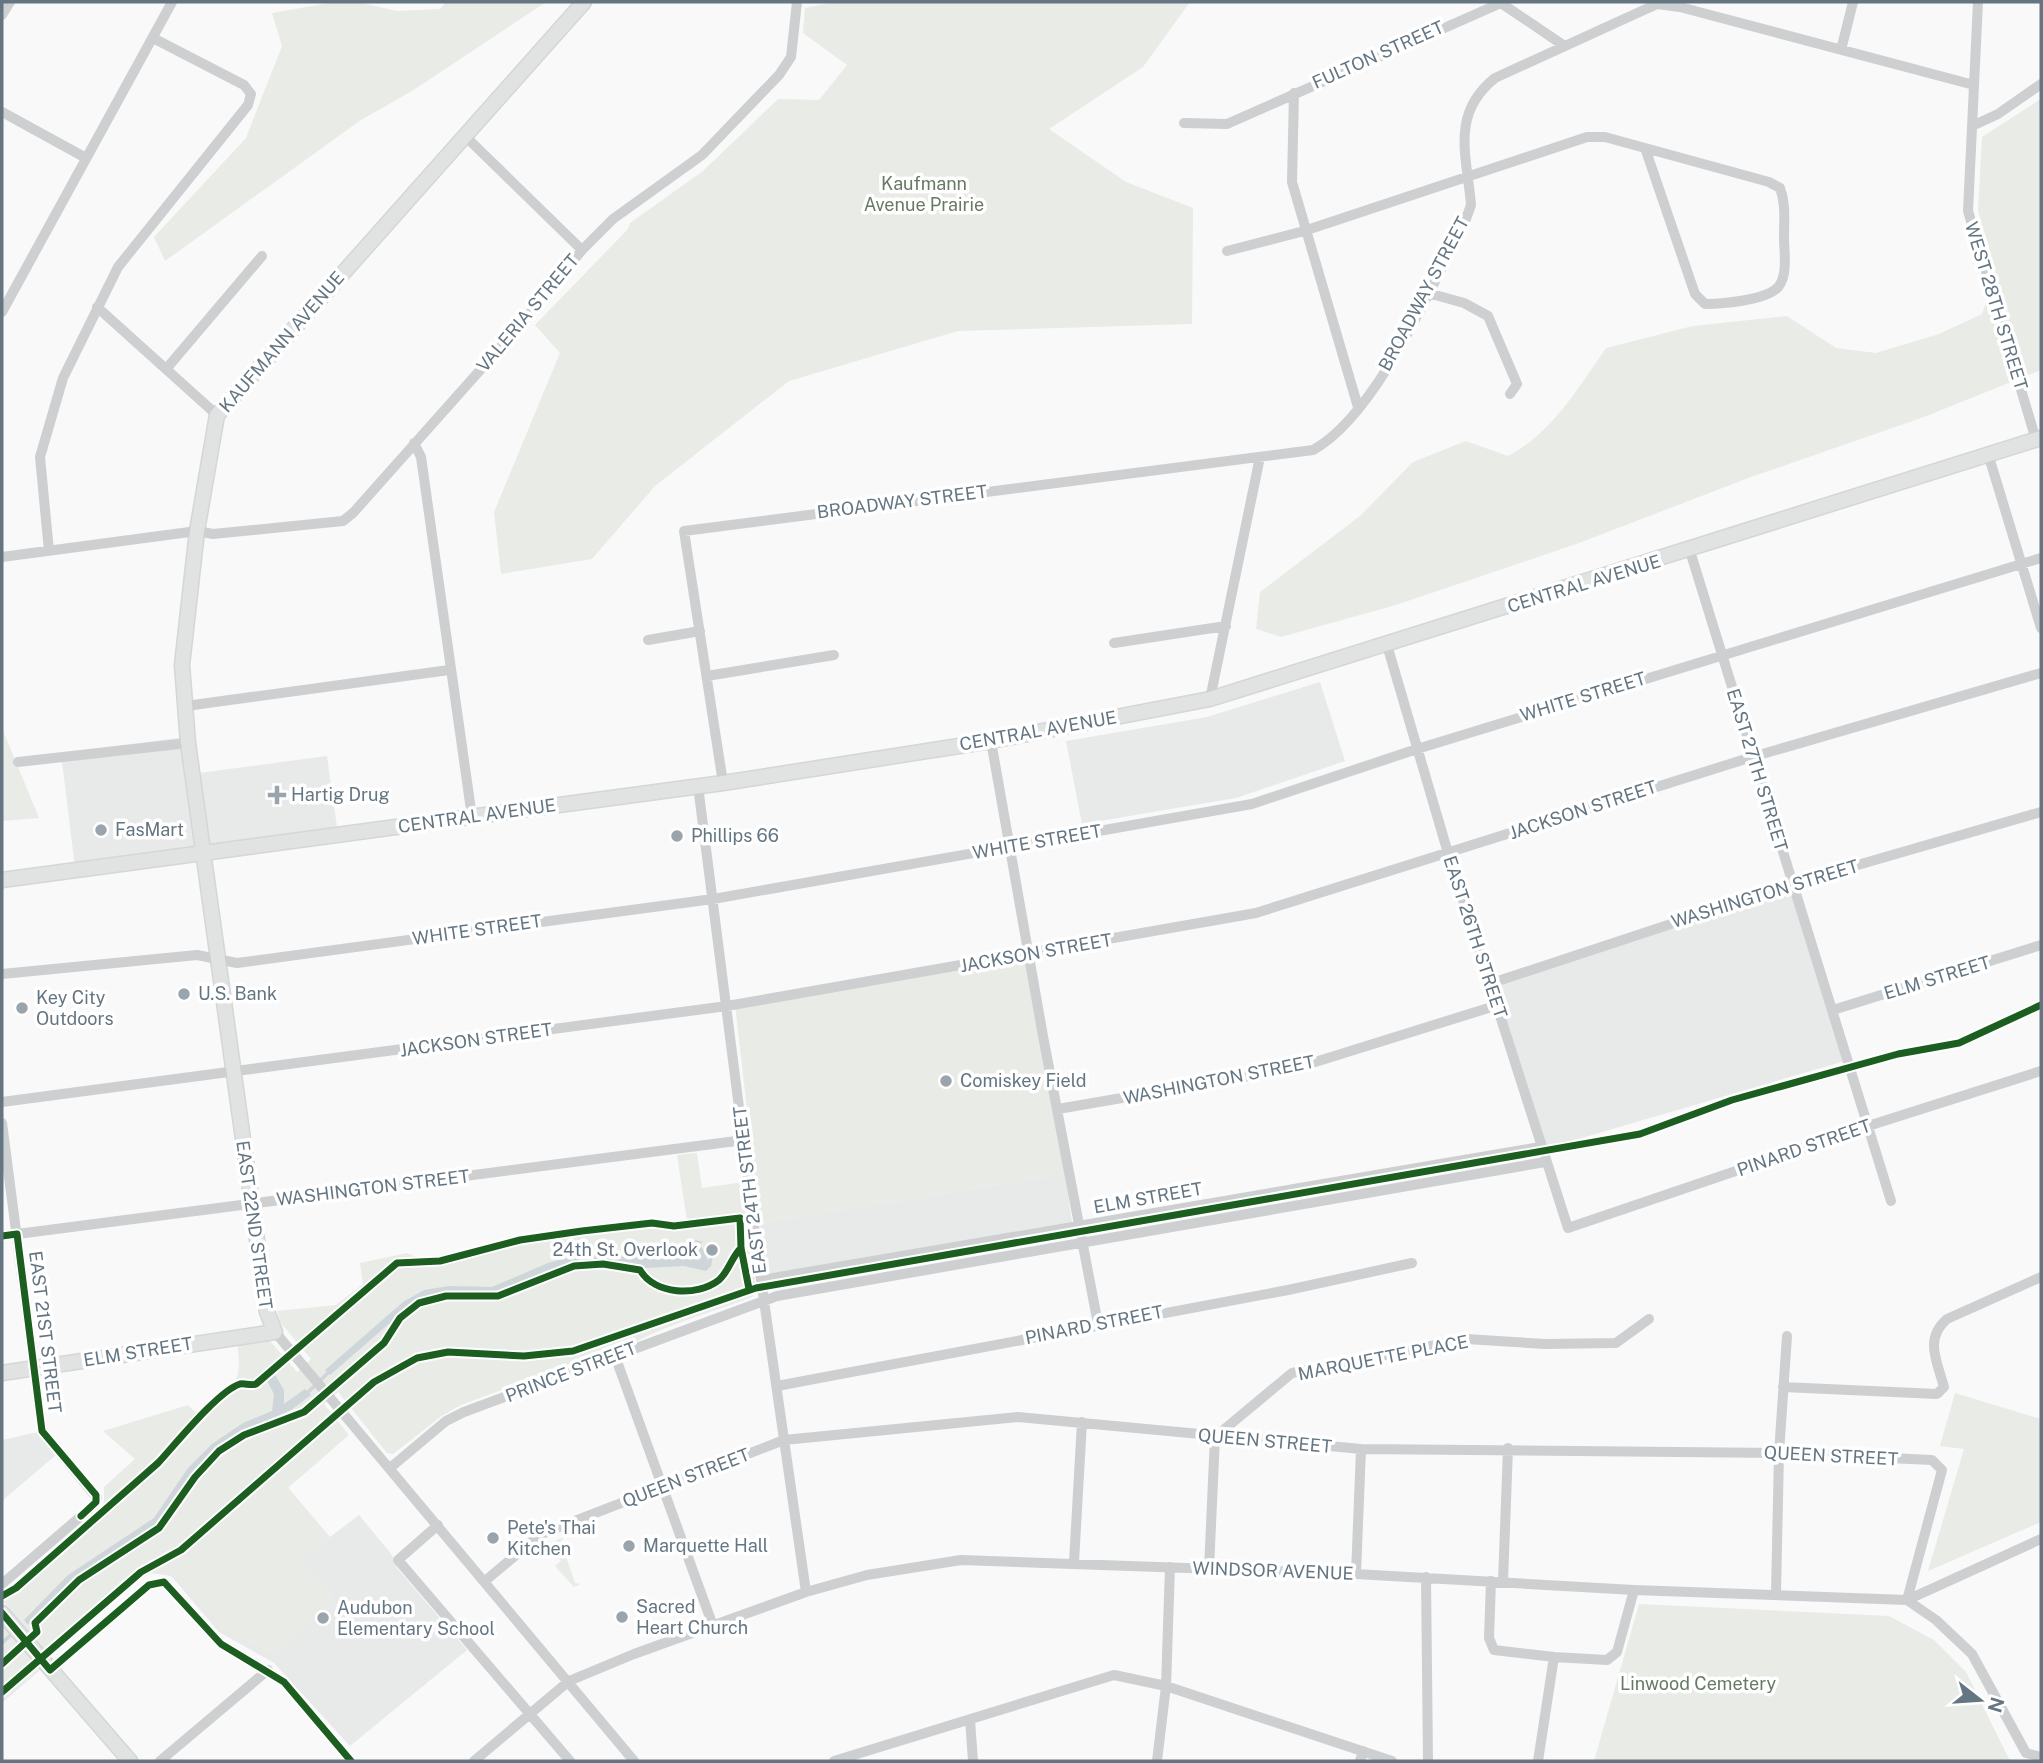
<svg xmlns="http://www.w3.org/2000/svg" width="2043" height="1763" viewBox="0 0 2043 1763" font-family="'Public Sans',sans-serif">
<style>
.built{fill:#e8e9e9}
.green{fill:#e8ebe6}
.water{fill:#ced6d9}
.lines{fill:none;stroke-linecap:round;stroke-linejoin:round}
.stream{stroke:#ced6d9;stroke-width:3.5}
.secondary-casing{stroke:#d5d6d7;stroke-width:17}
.primary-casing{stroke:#d5d6d7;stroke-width:17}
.street{stroke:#cecfd0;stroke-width:10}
.secondary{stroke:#e1e2e2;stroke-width:14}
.primary{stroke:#e1e2e2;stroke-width:14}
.cycleway-casing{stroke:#fff;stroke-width:11}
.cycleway{stroke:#1b5e20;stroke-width:7}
.poi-dot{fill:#99a4ac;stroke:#fff;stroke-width:2.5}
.labels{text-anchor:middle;stroke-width:7;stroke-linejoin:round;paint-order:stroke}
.street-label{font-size:18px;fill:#657683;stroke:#fff}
.park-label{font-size:18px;fill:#687a64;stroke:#fff}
.poi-label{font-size:18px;fill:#657683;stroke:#fff;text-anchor:start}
</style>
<rect width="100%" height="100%" fill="#f9f9f9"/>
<path class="built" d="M1320 682 1345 761 1236 798 1082 824 1066 741 1207 717Z
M194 736 199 773 327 756 339 841 76 876 61 753Z
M1799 886 1852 1059 1544 1149 1496 987Z
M1065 1174 1072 1222 769 1274 765 1272 760 1223Z
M38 1432 57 1454 2 1501V1440Z
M278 1476 330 1537 359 1515 392 1555 397 1568 467 1650 350 1746 274 1663 219 1632 173 1578 167 1574Z"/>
<path class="green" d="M335 2H357L397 11 440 9 446 2H546L412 91 361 120 165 261 154 237 246 138 282 46 272 13Z
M834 2H1190L1143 67 1049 129 1126 182 1193 208 1192 324 958 331 789 381 655 486 592 559 501 574 494 512 560 353 535 325 628 229 630 223 703 171 778 99 819 100 847 65 803 33 805 8Z
M2041 99V370L1924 417 1751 477 1579 543 1396 605 1281 637 1256 629 1260 592 1360 516 1413 462 1466 441 1508 456C1551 434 1579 387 1606 348L1693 326 1787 316 1836 348 1876 353 1939 334 1982 314 1996 275 1978 211 1982 137Z
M2 728 39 818 2 821Z
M1028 954 1065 1174 760 1223 735 1005Z
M697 1153 702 1188 744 1182 756 1288 752 1297C720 1309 686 1319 654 1333 628 1344 614 1360 584 1359L461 1405 443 1415 393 1454 387 1453 338 1392 324 1404 349 1435 288 1488 330 1538 303 1560 337 1601 273 1656 223 1630 172 1571 169 1573 171 1576 152 1573 142 1578 51 1654 35 1641 24 1651 40 1670 2 1703V1614L9 1608 2 1600V1592L15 1585 99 1511 104 1502V1487L135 1459 103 1431 188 1405 197 1414C231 1387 244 1390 237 1343L270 1341 297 1372 311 1359 280 1322 277 1311 336 1305 363 1284 360 1263 407 1253 423 1260 528 1235 587 1227 651 1220 669 1223 687 1221 677 1155Z
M1955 1393 2041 1419V1522L1928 1571 1964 1449 1940 1446Z
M564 1537 561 1542 575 1583 581 1584 574 1587 555 1566 561 1561 549 1545 541 1547Z
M1639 1604 1889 1616 1934 1640 1966 1672 2009 1759 2017 1761H1594Z"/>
<path class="water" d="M696 1240 703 1242 700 1244 708 1260 713 1256 711 1266 706 1271 684 1266 645 1268 609 1261H587L558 1268 495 1294 434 1295 407 1308 330 1375 325 1370 403 1302 424 1290 449 1286 492 1287 548 1263 580 1254 669 1259Z
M274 1373 284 1390V1404L305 1389 311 1395 291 1410 237 1434 221 1445 197 1468 158 1524 72 1581 28 1625 24 1620 68 1575 154 1518 188 1468 212 1444 243 1423 272 1411 274 1394 266 1379Z"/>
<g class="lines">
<path class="stream" d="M305 1395 330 1371
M2 1643 14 1632"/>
<g class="secondary-casing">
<path id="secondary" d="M2 1373 275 1332 267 1312 188 743 182 665 197 531 217 415 584 2
M2 1613 130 1761"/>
</g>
<g class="primary-casing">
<path id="primary" d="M2 880 723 783 991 741 1210 699 2041 438"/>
</g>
<path class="street" d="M1978 2 1968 211 2036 440
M2 15 10 2
M1841 50 1853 2
M1294 93 1292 182 1358 407
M2 112 86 158
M1184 123 1227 124 1501 3 1563 45
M1972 126 1998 114 2041 84
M464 135 582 250
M1227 251 1304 231 1587 137H1605L1769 182 1780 188C1786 204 1784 220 1784 237 1784 251 1788 274 1779 286 1769 300 1722 304 1705 304L1695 294 1645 148
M1428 293 1464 303 1488 316 1517 384 1510 394
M97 307 217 415
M2 312 172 2
M167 368 262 256
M414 443 421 457 472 817
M1989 457 2041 628
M49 551 40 457 63 378 118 267 248 105 251 94 244 85 153 38
M1690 551 1891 1201
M2 557 197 531 213 534 343 521 353 513 522 323 582 250 613 219 702 155 779 75 791 57 797 2
M648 640 700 631
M1114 643 1226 626
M1387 645 1448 853 1568 1228 1868 1126 2041 1071
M707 676 834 655
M1210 699 1260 457
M186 706 449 670
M991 741 1043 1036 1098 1324
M18 762 188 743
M723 783 684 531 1313 450C1376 416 1433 283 1466 219L1471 205C1467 156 1450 114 1495 78L1657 4 1680 7 1974 85
M698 786 761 1280 806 1592
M2 974 197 955 237 963 713 899 1252 804 1417 749 2041 558
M1492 983 1792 884 2041 812
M1833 1010 2041 945
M2 1102 727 1006 1256 913 1752 757 2041 673
M1058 1109 1296 1068 1498 1005
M2 1123 42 1431 97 1498 94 1505 2 1584
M2 1236 744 1140
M761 1280 1540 1147
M275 1332 634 1761
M615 1356 713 1626
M777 1386 1288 1290 1412 1263
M1783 1387 1937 1394 1944 1387C1937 1361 1924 1339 1947 1319L2041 1277
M390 1468 446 1421 464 1412 777 1296 1545 1162
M438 1525 398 1560 570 1761
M1074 1562 1082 1422
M1209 1569 1215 1437 1292 1373 1467 1339 1545 1344 1616 1343 1649 1319
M1356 1574 1361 1449
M1426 1577 1428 1761
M485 1581 541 1534 784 1440 1018 1417 1361 1449 1779 1453 1932 1460 1942 1470 1907 1600
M1491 1581 1489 1638 1494 1650 1554 1657
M1503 1582 1508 1448
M1776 1593 1779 1453 1787 1336
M1907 1600 2041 1539
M50 1670 149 1585 164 1582 221 1644 284 1682 351 1761
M970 1720 973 1761
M160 1761 268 1670
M474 1761 569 1681 634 1654 806 1592 867 1575 961 1560 1356 1574 1634 1590 1907 1600 1936 1620 1972 1654 2026 1753 2041 1757
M834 1761 1114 1675 1166 1686 1392 1761
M1157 1761 1166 1686 1170 1567
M1360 1761 1363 1751
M1538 1761 1554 1657 1607 1660 1617 1652 1634 1590"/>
<use href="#secondary" class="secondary"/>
<use href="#primary" class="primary"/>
<g class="cycleway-casing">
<path id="cycleway" d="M2 1236 17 1234 42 1431 96 1495V1502L81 1516
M2 1596 16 1588 158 1463C173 1447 219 1390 240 1384 245 1383 251 1386 256 1384L397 1263 440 1261 520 1240 582 1231 652 1223 674 1226 740 1218 741 1248 749 1289
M2 1613 50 1670 149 1585 164 1582 221 1644 284 1682 351 1761
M2 1664 37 1632 35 1623 79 1580 159 1528 195 1477 219 1451 244 1435 304 1412 384 1343 400 1318 419 1303 446 1296H498L574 1266 603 1264 640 1270C655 1295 697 1297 719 1280 729 1271 731 1258 741 1248
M2 1692 141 1572 181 1550 374 1382 417 1358 448 1352 524 1356 573 1351 756 1288 1640 1134 1732 1100 1898 1054 1959 1043 2041 1005"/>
</g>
<use href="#cycleway" class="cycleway"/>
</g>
<g class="poi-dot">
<path d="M273.5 784.5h7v7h7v7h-7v7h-7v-7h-7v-7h7z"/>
<circle cx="101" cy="830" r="7"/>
<circle cx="677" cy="836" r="7"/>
<circle cx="184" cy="994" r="7"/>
<circle cx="22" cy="1008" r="7"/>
<circle cx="946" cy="1081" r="7"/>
<circle cx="712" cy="1250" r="7"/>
<circle cx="493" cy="1538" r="7"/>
<circle cx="629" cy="1546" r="7"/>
<circle cx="622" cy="1617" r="7"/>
<circle cx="323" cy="1618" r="7"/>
</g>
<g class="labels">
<g class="street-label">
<text transform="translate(1378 55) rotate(-24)" y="6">FULTON STREET</text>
<text transform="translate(1424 294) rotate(-62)" y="6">BROADWAY STREET</text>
<text transform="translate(1996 306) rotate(73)" y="6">WEST 28TH STREET</text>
<text transform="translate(528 313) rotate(-50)" y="6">VALERIA STREET</text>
<text transform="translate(282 342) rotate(-49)" y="6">KAUFMANN AVENUE</text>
<text transform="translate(902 502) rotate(-7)" y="6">BROADWAY STREET</text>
<text transform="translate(1584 584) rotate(-17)" y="6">CENTRAL AVENUE</text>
<text transform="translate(1583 697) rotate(-17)" y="6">WHITE STREET</text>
<text transform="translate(1038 731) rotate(-10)" y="6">CENTRAL AVENUE</text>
<text transform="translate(1757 770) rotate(73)" y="6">EAST 27TH STREET</text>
<text transform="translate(1583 810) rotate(-18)" y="6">JACKSON STREET</text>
<text transform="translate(477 816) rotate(-8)" y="6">CENTRAL AVENUE</text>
<text transform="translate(1037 842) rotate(-10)" y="6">WHITE STREET</text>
<text transform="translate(1765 894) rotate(-17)" y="6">WASHINGTON STREET</text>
<text transform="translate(477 930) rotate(-8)" y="6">WHITE STREET</text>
<text transform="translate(1475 937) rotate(72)" y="6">EAST 26TH STREET</text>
<text transform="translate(1036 953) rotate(-10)" y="6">JACKSON STREET</text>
<text transform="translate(1937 978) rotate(-17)" y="6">ELM STREET</text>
<text transform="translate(476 1040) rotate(-8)" y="6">JACKSON STREET</text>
<text transform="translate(1219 1080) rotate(-11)" y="6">WASHINGTON STREET</text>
<text transform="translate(1804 1148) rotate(-19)" y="6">PINARD STREET</text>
<text transform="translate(373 1188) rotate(-7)" y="6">WASHINGTON STREET</text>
<text transform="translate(750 1190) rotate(-97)" y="6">EAST 24TH STREET</text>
<text transform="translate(1148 1198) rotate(-10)" y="6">ELM STREET</text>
<text transform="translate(254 1225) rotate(82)" y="6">EAST 22ND STREET</text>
<text transform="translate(1094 1325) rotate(-11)" y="6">PINARD STREET</text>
<text transform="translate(45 1332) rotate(83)" y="6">EAST 21ST STREET</text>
<text transform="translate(138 1352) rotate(-9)" y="6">ELM STREET</text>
<text transform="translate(1383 1358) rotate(-11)" y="6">MARQUETTE PLACE</text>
<text transform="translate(571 1372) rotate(-21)" y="6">PRINCE STREET</text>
<text transform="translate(1265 1441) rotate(5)" y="6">QUEEN STREET</text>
<text transform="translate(1831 1456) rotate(3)" y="6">QUEEN STREET</text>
<text transform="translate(686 1478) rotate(-21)" y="6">QUEEN STREET</text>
<text transform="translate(1273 1571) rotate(2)" y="6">WINDSOR AVENUE</text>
</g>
<g class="park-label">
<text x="924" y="190">Kaufmann<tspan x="924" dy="21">Avenue Prairie</tspan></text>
<text x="1698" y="1690">Linwood Cemetery</text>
</g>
<g class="poi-label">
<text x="291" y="801">Hartig Drug</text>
<text x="115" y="836">FasMart</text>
<text x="691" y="842">Phillips 66</text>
<text x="198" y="1000">U.S. Bank</text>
<text x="36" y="1004">Key City<tspan x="36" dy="21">Outdoors</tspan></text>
<text x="960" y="1087">Comiskey Field</text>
<text x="698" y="1256" text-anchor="end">24th St. Overlook</text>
<text x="507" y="1534">Pete's Thai<tspan x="507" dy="21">Kitchen</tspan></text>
<text x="643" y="1552">Marquette Hall</text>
<text x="636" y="1613">Sacred<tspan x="636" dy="21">Heart Church</tspan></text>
<text x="337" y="1614">Audubon<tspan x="337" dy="21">Elementary School</tspan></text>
</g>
</g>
<rect width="2043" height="1763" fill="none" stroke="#657683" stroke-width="7"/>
<g transform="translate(1980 1700) rotate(107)" stroke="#ffffff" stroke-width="5" paint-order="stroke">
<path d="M0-5L12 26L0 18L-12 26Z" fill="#657683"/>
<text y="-10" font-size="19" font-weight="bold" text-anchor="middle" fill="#657683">N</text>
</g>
</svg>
